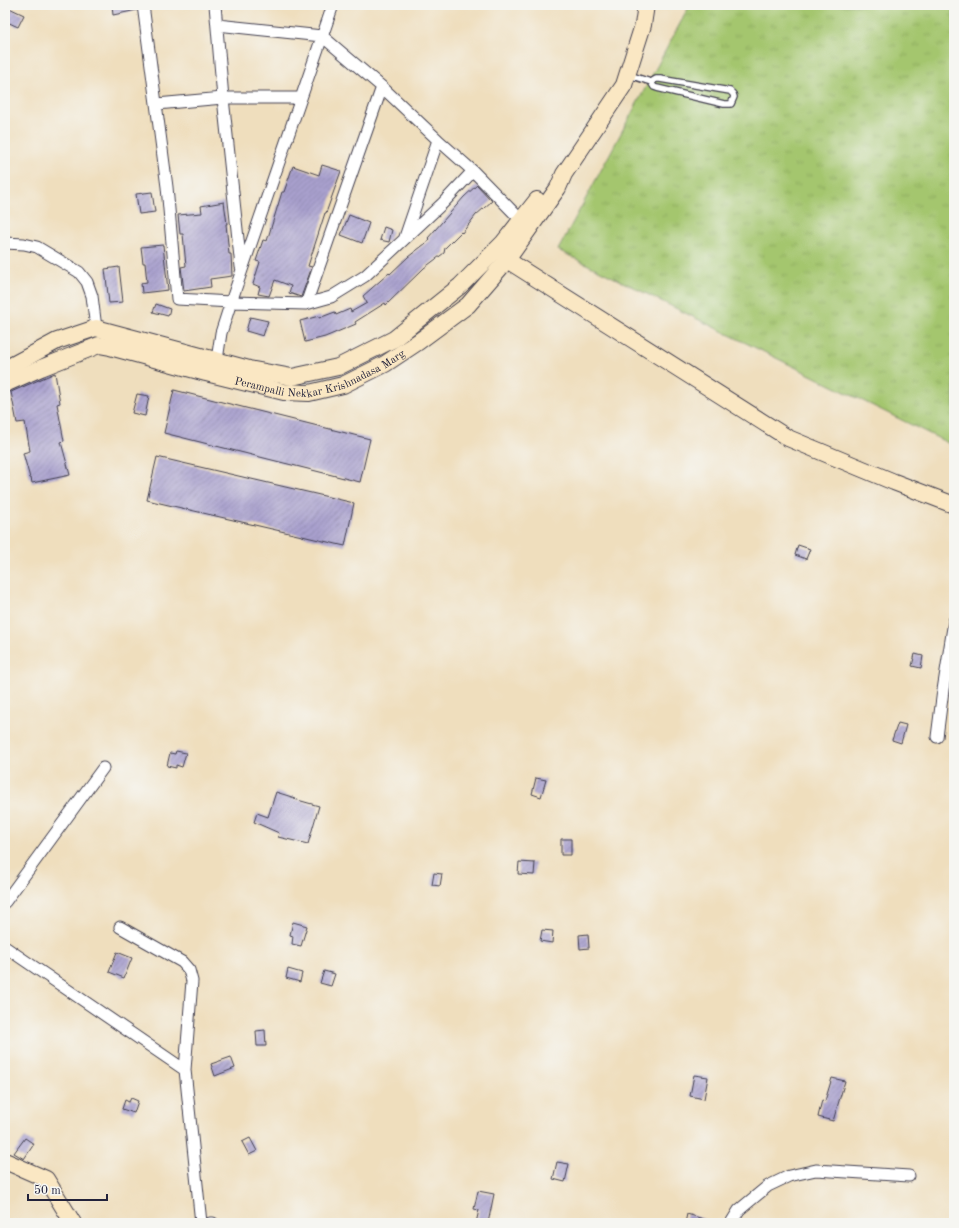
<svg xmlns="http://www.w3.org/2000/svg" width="959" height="1228" viewBox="0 0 959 1228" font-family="'Old Standard TT',serif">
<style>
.grass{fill:url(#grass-tufts);stroke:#637454}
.building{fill:url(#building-hatch)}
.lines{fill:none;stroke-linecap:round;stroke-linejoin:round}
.lane-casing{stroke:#413e4e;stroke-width:8}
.street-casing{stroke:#413e4e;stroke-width:13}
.secondary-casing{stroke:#413e4e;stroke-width:18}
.lane{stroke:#fff;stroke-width:5.5}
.street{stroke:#fff;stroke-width:11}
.secondary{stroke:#fae7c3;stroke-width:16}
.labels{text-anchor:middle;stroke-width:3;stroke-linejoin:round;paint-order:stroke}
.street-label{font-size:11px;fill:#22223b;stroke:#f6f6f2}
</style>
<defs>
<pattern id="grass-tufts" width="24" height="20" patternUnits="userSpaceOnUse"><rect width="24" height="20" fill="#a4c66e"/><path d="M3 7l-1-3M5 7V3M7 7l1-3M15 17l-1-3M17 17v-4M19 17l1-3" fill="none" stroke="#8daa60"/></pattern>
<pattern id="building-hatch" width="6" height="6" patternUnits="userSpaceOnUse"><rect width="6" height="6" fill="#a9a0ce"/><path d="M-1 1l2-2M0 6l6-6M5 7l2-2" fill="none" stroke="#8982a8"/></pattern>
</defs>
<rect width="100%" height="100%" fill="#f6f6f2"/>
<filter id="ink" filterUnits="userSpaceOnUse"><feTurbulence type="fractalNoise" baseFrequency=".025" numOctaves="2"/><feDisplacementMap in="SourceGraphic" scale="8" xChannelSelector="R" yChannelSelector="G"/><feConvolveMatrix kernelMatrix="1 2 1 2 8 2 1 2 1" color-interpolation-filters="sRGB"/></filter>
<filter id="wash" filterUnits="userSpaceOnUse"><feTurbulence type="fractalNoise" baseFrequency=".012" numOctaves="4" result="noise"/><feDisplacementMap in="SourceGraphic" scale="16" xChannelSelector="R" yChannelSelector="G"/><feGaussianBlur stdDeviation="0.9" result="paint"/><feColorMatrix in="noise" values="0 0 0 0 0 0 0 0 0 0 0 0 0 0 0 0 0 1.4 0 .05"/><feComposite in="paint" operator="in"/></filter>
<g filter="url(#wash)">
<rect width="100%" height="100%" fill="#efdebd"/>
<path class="grass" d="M690 5H954V446L558 250Z"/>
<g id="blocks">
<path class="building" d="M112 5H136L137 10 113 15Z
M5 6 24 15 18 27 5 21Z
M322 165 341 171 326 213H325L308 266 312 267 301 297 289 293 291 286 275 280 269 296 258 294 260 287 253 284 260 262 256 261 263 240 267 241 282 192H284L293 166 319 175Z
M477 185 492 201 476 215 462 233 461 232 445 248 444 253 424 268 386 305 385 303 355 322 356 324 325 337 305 342 300 321 319 316V318L335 312 336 315 350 309 351 312 367 303 363 296 389 273 390 274 408 257 430 240 428 238 464 197Z
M152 192 155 212 139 214 136 194Z
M224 202 227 224H226L229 254H231L232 276 210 279 211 287 184 291 181 267 186 266 183 234H180L178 215 202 213 201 206Z
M349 215 369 223 362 243 341 235Z
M384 227 392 230 389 242 380 240Z
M163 245 168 290 142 293 141 283 147 282 145 263H143L141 247Z
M119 267 123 302 109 303 105 269Z
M156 304 170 309 168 316 153 312Z
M250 317 268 321 263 336 246 331Z
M55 373 60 403 57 404 64 441 61 442 70 475 32 483 31 478H30L23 453 30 451 25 422 17 423 11 392Z
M174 390 370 439 360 482 164 433Z
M137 394 149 396 145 416 132 413Z
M157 457 354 503 345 546 147 500Z
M798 545 810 549 806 559 795 555Z
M915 654 923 656 921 668 912 666Z
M898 723 906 725 901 743 892 740Z
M176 751 186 753 182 767 176 765V768L167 766 170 753 175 754Z
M536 778 546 780 541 797 532 794Z
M276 792 295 798 294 799 319 806 308 844 278 837 279 833 254 822 257 813 268 817Z
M561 839H571V855H561Z
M519 862 535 863 534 875 518 874Z
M434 873 442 874 440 886 432 885Z
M293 922 307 926 301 946 292 944 293 936 290 935Z
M542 930 553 931 552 943 540 941Z
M588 934 589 948 580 949 579 935Z
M117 952 132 958 124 978 109 972Z
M288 969 302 973 300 982 286 978Z
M324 971 335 974 331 986 320 983Z
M265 1030 266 1046H257L256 1031Z
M231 1057 235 1068 215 1076 211 1064Z
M694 1075 708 1077 704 1099 690 1096Z
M832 1078 845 1081 833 1121 818 1117 822 1100 825 1101Z
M131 1098 138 1101 134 1113 122 1109 125 1100 129 1102Z
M25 1138 34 1144 24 1159 14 1153Z
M250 1138 257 1151 249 1155 242 1142Z
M557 1162 569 1164 565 1182 553 1179Z
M478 1191 494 1194 488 1223H476L479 1210 474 1209Z
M687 1214 710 1221 709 1223H685Z"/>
</g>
</g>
<g filter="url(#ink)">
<use href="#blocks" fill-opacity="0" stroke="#413e4e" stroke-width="1"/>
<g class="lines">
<g class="lane-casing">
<path id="lane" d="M629 75 651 82 654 87 657 88 724 104H731L734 97 733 94 730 91 660 79H656L651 82"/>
</g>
<g class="street-casing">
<path id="street" d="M143 5 167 187 177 299 231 302 306 304 331 297 365 276 443 203 473 171 438 140
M217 25 322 36 382 87 306 304
M382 87 438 140 405 237
M157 104 223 98 215 5
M473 171 521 220
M5 243 24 244 37 247 79 272 87 282 92 296 96 328
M241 267 223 98H300
M217 360 221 333 231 302 333 5
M937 737 943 690 954 621
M5 902 103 768
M120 927 182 962 189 970 192 981 185 1070 201 1223
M5 947 185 1070
M210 1223H213
M731 1223 739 1210 768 1186 789 1176 816 1170 909 1176"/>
</g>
<g class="secondary-casing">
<g id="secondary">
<path d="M507 260 788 438 894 482 954 505"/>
<path d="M5 369 57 341 96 328 249 369 292 377 338 367 394 339 460 286 503 243 537 200"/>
<path id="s1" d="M5 384 41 368 99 345 110 347 206 373 284 392 309 393 343 385 385 364 418 342 468 305 507 260 558 188 564 174 624 85 643 25 646 5"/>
<path d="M5 1161 46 1179 73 1223"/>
</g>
</g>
<use href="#lane" class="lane"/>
<use href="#street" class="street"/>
<use href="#secondary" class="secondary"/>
</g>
</g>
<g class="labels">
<g class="street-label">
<text dy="4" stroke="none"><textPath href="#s1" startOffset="332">Perampalli Nekkar Krishnadasa Marg</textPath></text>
</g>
</g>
<rect width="959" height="1228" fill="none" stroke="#f6f6f2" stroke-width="20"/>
<path d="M28 1194v6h79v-6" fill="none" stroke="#22223b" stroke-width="2"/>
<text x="34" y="1194" font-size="12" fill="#22223b" stroke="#f6f6f2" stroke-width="3" paint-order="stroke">50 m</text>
</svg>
